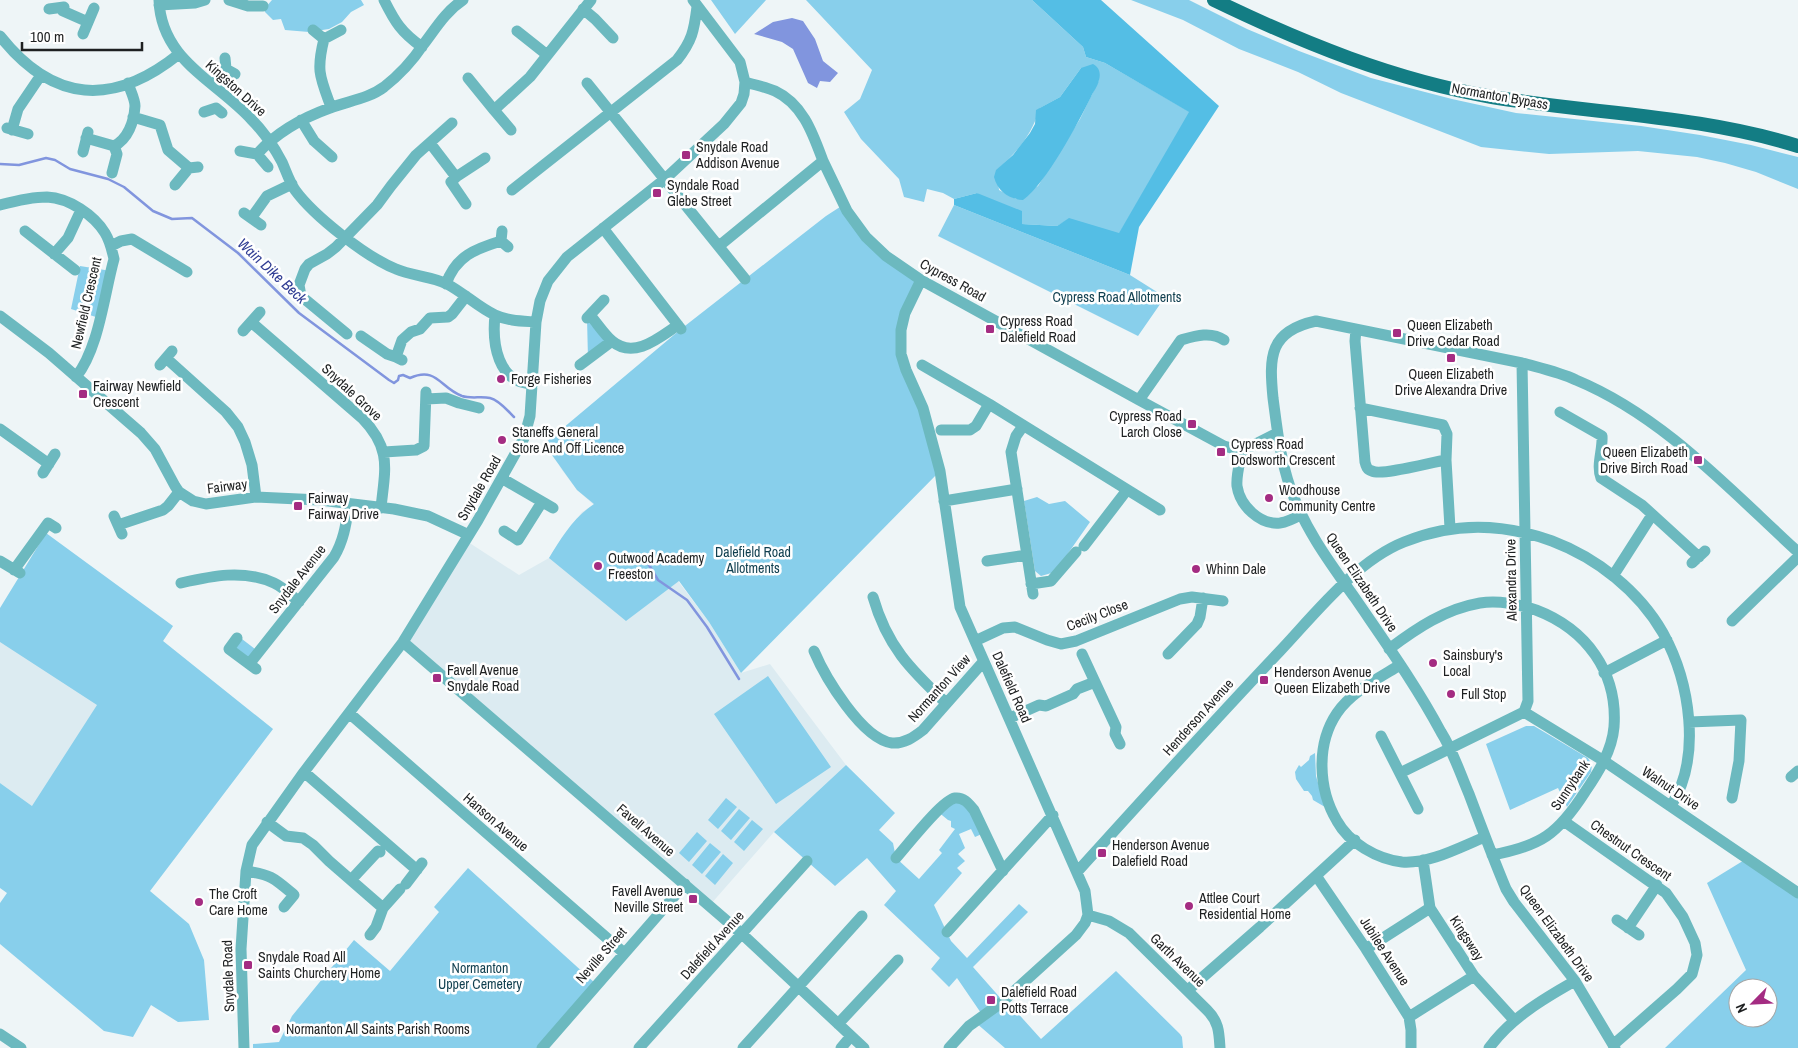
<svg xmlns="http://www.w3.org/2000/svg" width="1798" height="1048" viewBox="0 0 1798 1048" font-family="'Archivo Narrow',sans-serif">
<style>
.built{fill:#dcebf1}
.green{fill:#88cfeb;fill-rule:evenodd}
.forest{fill:#54bee5}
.water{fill:#8195de}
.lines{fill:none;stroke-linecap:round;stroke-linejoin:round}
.stream{stroke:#8195de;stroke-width:2.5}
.minor{stroke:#6cb9bf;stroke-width:11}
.major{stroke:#137d84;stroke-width:14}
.poi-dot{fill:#a42c82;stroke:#fff;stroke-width:2}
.labels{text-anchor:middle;stroke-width:5;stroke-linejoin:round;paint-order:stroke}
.street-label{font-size:14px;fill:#1e2021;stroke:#fff}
.poi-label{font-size:14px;fill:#1e2021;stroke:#fff;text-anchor:start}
.park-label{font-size:14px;fill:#103f4f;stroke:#fff}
.water-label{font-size:15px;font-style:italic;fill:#313e94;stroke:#fff}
</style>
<rect width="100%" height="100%" fill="#eef5f7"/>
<path class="built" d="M559 466 678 581 709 622 741 673 770 664 846 765 774 832 710 905 403 642 465 540 519 575 549 558 562 538 582 512 594 505 577 490Z
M0 608 173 626 163 641 273 729 150 891 0 783Z"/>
<path class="green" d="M272 0H361L364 5 351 12 342 22 329 29 309 32 285 30 281 19 273 20 265 12V8Z
M711 0H766L735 34Z
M806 0H1032L1083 47 1086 57 1105 63 1190 112 1119 234 1069 219 1057 226 1022 224 977 193 954 199 943 193 927 189 924 202 904 197 899 179 861 139 844 112 860 99 872 70ZM1081 68 1099 80 1080 119 1038 186 1016 199 999 190 997 170C1018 151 1031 136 1040 108L1060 97Z
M1131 0H1189L1247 29 1299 51 1371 78 1452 99 1516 113 1641 126 1700 135 1751 145 1798 157V189L1756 172 1725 163 1697 157 1638 151 1549 154 1481 147 1341 93 1298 72 1239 49 1183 20Z
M843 205 866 237 921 280 905 313 901 354 940 471 741 673 709 622 679 581 626 621 549 558C561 538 574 517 594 504L577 490 544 444 681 329 826 216Z
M954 205 1130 275 1165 297 1138 336 938 236Z
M80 266 111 271 99 318 71 309Z
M587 318 612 341 588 359Z
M1037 497 1049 504 1065 501 1090 522 1055 572 1041 576 1035 571 1024 501Z
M46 533 173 626 163 641 273 729 150 891 189 924 204 960 209 1020 178 1022 151 1005 133 1037 104 1031 0 944V903L7 893 0 888V783L32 806 97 705 0 642V608Z
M238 636 259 652 250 663 229 649Z
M768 676 831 767 776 804 714 714Z
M1526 726H1534L1588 758 1592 765 1591 772 1567 807 1558 788 1510 810 1486 744Z
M1315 753 1316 776 1325 807 1313 800 1312 796 1308 791H1304L1296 779 1295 772 1299 765 1301 767 1309 760 1310 756Z
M846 765 895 813 879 830 893 843 896 858 919 879 942 853 939 850 955 829 951 827V821L948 820 937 811 962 799 984 833 975 837 971 829 959 834 965 848 958 854 965 861 957 868 962 873 934 905 951 941 967 958 1019 904 1028 912 973 967 1003 1001 1005 999 1041 1039 1116 971 1180 1034 1182 1037 1183 1048H1005L975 1022 983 1016 957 978 949 987 931 969 940 958 884 905 896 891 867 858 835 886 774 832Z
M726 798 737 807 718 829 708 820Z
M739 809 750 818 731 840 721 831Z
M752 820 763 829 744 851 734 842Z
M697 832 707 841 689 862 679 853Z
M710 843 721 852 702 874 692 865Z
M723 854 733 863 715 885 705 876Z
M1746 859 1798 893V1048H1665L1746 970 1707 883ZM1738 988H1768V1018H1738Z
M468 868 596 984 542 1048H253V1044L279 1042 292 1016 354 940 390 971 439 912 434 907Z"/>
<path class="forest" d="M1032 0H1101L1219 106 1139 227 1130 275 954 205V199L977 193 1022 211V224L1057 226 1069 218 1119 233 1189 112 1105 63 1086 57 1083 47Z
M1093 64C1099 67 1101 73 1099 80 1098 86 1093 92 1091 97 1078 123 1046 184 1023 200 1009 199 998 192 994 177L996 170 1013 155 1030 133 1035 124 1036 110 1060 97 1081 68Z"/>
<path class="water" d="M792 18 803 21 815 39 823 61 838 73 830 82 820 81 817 88 808 83 793 49 782 42 754 34 773 22Z"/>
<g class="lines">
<path class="stream" d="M0 164 19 165 46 158 55 160 70 169 108 179 124 187 153 211 172 219 192 218 238 253 299 313 389 380 394 383 398 380 399 376 403 375 410 378C437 366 440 388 462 396 471 399 481 396 490 398 499 400 508 411 514 417
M649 565 658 580 687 600 707 627 739 679"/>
<path class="minor" d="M159 0C161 60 216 81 251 119 264 132 274 147 282 162 286 171 289 181 295 190 314 216 366 257 396 269 412 276 431 276 447 284 464 293 478 307 495 315 508 321 522 321 536 322
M229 0 248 6H263
M384 0C395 22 401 32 422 47
M159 5 195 3 205 0
M49 9 64 7 63 11 88 22
M583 9 595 19 613 38
M313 30 324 39
M517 31 546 54
M83 34 94 8
M0 36C53 103 113 107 179 54
M225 58 226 69 235 74
M468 78 494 110
M587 83 745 279
M213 85 226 69
M331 107C320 77 316 71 324 39L341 30
M204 112 216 108 222 113
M133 117 160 125 168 150 189 168
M301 120 314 141 332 157
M7 128 28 134
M12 130 18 109 41 75
M511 130 494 110 530 77 591 0
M86 138 114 146C128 139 134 122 135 106 135 99 130 90 128 83
M430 143 456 177
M240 151 257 154 268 167
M83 152 88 132
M257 154C277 132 302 118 330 108 348 101 368 99 384 87 398 76 413 60 423 45 436 28 445 12 463 0
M823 161 847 211 866 237 886 256 921 280 1139 400 1224 446 1242 451
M112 173 117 154 114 146
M175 185 189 168 198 167
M512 190 677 60C692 41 694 31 697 7
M466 204 451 182 456 177 485 158
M0 205C15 201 31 197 47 197 69 198 94 215 105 233 110 241 112 250 114 259 104 295 99 348 76 377
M244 213 261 225
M252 217 267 196 292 184
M603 228 681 329
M25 231 75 270
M502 231 501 241 508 247
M111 246 121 241 132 239 187 272
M719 246 823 161C813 134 803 104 775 91 766 87 755 85 745 82
M54 254 68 238 81 210
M921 280 905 313 901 330V354L906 370 923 408 940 471 960 607 1085 891 1088 915 1085 923 1076 935 1001 1003 969 1026 949 1048
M446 284C456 256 475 249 501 241
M495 315C492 343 497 383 533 384
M590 315C597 323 604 334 612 341 634 360 660 337 678 325
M0 316 49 353 141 433 155 449 175 486 179 492 193 501 206 504 256 497 320 500 394 509 428 516 469 535
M587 318 604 300
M251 322 362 418C392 449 385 468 381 508
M1356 329 1355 341 1365 462C1366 466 1367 470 1372 471 1382 476 1432 462 1446 460
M243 331 260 312
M347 334 301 296 299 285 305 269 309 264 327 254 336 247 377 205 391 186 416 155 452 123
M361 336 387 354 396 357
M166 358 226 412 238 427 245 442 252 465 256 497
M402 360 396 357 402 340 411 332 420 329 430 318 448 317 452 314 466 296
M160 365 172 351
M580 365 612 341
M922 365 989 404 1160 510
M426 399 446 398 459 403 479 408
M1139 400 1181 340C1195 336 1211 331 1224 340
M1360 408 1443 425 1447 434 1446 460 1450 528
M1560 412 1602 436C1603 450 1596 465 1601 478L1642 505 1699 557
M1023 426 1016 436 1011 452 1033 594
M0 429 49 464
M941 430H970L976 426 989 404
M1277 433 1242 451C1240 462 1236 475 1237 486 1240 506 1260 525 1280 523 1288 522 1295 518 1302 514
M384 452 416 450 424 446 426 392
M43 473 55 454
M503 479 553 508
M944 501 1017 489
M114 516 122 534
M118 525 163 510 168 506 179 492
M504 531 518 540 542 502
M1084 546 1127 490
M0 561 20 573
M987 561 1027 555
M1692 563 1705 551
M14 570 48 523 56 528
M1613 576 1652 515
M181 583C212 576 243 569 274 583 283 587 291 595 299 602
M1031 584 1051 581 1076 552
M873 597C887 646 910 669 946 703
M1732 621 1798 557
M237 638 229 649 256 669
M975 641 1003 628 1015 627 1047 640 1061 644 1076 641 1180 599 1192 597 1223 601
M403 642 742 934 864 1048
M1389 649C1417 628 1445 609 1480 603 1499 600 1518 604 1536 610 1586 629 1618 672 1614 727 1612 751 1598 773 1585 792 1558 834 1541 846 1492 855
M814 651C825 677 862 739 892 743 904 744 914 737 923 730L984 661
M1082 654 1095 682
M1168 654 1197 624 1200 617 1203 598
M250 663 334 557C344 540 346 524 349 505
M1400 665C1379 678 1351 692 1337 713 1316 744 1318 789 1337 821 1349 843 1377 859 1402 862 1430 864 1460 847 1485 837
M1604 673 1667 640
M1524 712 1604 761 1798 893
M349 713 624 953
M1010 718 1039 705 1046 706 1073 694 1077 689 1095 682 1116 727 1115 734 1120 744
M1689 722 1741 720 1739 761 1732 798
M1381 736 1418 809
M304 772 417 870
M1400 773 1524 712 1528 701 1522 363
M1791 777 1798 771
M267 822 286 836 303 838 313 845 329 861 383 908
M1565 822 1666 893 1683 917 1695 943 1697 955 1692 974 1677 989 1613 1045
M896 858C906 847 942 800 955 798 964 797 969 804 974 810L1003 871
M1423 860 1430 908 1474 976 1514 1020
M246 871C272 875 274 878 294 895L284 907
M1077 872C1144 798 1211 724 1280 651 1314 615 1356 561 1404 542 1453 522 1503 523 1552 541 1597 558 1639 591 1663 633 1690 682 1702 757 1671 806
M1317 877 1366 949 1409 1017 1411 1030V1048
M351 880 378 851 380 852
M406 884 422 863
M1088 915 1109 921 1129 933 1207 1010C1219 1022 1219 1032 1220 1048
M1617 920 1639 935
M1628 928 1657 885
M947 932 1053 815
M370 935 376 927 383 908 400 889
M1366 949 1430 908
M1188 990 1260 927 1355 840
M1409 1017 1474 976
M838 1024 898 960
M0 1034 21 1048
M244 1048 241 949 246 871 252 845 304 772 403 642 478 520 524 438 530 416 536 322 540 301 548 281 567 257 665 179 724 124 741 103 744 94 745 82 740 62 693 0
M542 1048 685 884
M639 1048 807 861
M743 1048 862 916
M841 1048 851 1036
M1489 1048C1511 1018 1543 999 1575 981
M1615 1048 1575 981 1514 902 1506 889C1493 858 1481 826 1469 794 1460 773 1453 751 1441 732 1416 685 1385 642 1355 598 1330 563 1304 528 1290 487 1280 458 1277 428 1273 398 1269 357 1269 331 1316 321L1522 363C1540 368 1559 372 1576 380 1663 416 1730 490 1798 552"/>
<path class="major" d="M1214 0C1303 43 1394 80 1492 97 1594 114 1699 115 1798 146"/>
</g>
<g class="poi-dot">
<rect x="681" y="150" width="10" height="10" rx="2.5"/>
<rect x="652" y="188" width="10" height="10" rx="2.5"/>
<rect x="985" y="324" width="10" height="10" rx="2.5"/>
<rect x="1392" y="328" width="10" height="10" rx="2.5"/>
<rect x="1446" y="353" width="10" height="10" rx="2.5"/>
<circle cx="501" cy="379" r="5"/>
<rect x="78" y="389" width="10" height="10" rx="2.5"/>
<rect x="1187" y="419" width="10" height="10" rx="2.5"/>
<circle cx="502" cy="440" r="5"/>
<rect x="1216" y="447" width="10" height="10" rx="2.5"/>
<rect x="1693" y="455" width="10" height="10" rx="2.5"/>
<circle cx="1269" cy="498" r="5"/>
<rect x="293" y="501" width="10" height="10" rx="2.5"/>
<circle cx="598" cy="566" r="5"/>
<circle cx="1196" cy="569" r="5"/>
<circle cx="1433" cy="663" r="5"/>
<rect x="432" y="673" width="10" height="10" rx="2.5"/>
<rect x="1259" y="675" width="10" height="10" rx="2.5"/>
<circle cx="1451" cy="694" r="5"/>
<rect x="1097" y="848" width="10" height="10" rx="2.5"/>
<rect x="688" y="894" width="10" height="10" rx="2.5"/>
<circle cx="199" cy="902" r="5"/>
<circle cx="1189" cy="906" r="5"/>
<rect x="243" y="960" width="10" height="10" rx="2.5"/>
<rect x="986" y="995" width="10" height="10" rx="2.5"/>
<circle cx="276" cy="1029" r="5"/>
</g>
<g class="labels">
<g class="street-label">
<text transform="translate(236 88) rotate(42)" y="5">Kingston Drive</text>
<text transform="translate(1500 96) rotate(10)" y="5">Normanton Bypass</text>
<text transform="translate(953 280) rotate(29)" y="5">Cypress Road</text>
<text transform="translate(86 303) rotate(-77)" y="5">Newfield Crescent</text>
<text transform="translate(352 392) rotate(43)" y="5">Snydale Grove</text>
<text transform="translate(227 486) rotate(-7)" y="5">Fairway</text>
<text transform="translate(479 488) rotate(-60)" y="5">Snydale Road</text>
<text transform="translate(297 579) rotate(-52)" y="5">Snydale Avenue</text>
<text transform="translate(1511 580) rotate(-91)" y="5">Alexandra Drive</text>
<text transform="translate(1362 582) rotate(56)" y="5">Queen Elizabeth Drive</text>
<text transform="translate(1097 615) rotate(-21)" y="5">Cecily Close</text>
<text transform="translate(1012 687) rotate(66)" y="5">Dalefield Road</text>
<text transform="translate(939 688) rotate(-48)" y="5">Normanton View</text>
<text transform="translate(1198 717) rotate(-48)" y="5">Henderson Avenue</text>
<text transform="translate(1570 785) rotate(-56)" y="5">Sunnybank</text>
<text transform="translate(1671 788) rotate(34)" y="5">Walnut Drive</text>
<text transform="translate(496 822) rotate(41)" y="5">Hanson Avenue</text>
<text transform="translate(646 830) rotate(41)" y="5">Favell Avenue</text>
<text transform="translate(1631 850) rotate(35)" y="5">Chestnut Crescent</text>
<text transform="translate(1557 933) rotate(54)" y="5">Queen Elizabeth Drive</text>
<text transform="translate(1467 938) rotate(57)" y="5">Kingsway</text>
<text transform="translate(712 945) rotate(-48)" y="5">Dalefield Avenue</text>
<text transform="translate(1385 951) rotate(57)" y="5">Jubilee Avenue</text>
<text transform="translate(601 955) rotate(-49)" y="5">Neville Street</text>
<text transform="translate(1178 960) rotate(44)" y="5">Garth Avenue</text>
<text transform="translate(228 976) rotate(-92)" y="5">Snydale Road</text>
</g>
<g class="poi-label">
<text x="696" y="152">Snydale Road<tspan x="696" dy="16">Addison Avenue</tspan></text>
<text x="667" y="190">Syndale Road<tspan x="667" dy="16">Glebe Street</tspan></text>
<text x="1000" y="326">Cypress Road<tspan x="1000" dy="16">Dalefield Road</tspan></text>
<text x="1407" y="330">Queen Elizabeth<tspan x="1407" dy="16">Drive Cedar Road</tspan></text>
<text x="1451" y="379" text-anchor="middle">Queen Elizabeth<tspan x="1451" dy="16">Drive Alexandra Drive</tspan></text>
<text x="511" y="384">Forge Fisheries</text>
<text x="93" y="391">Fairway Newfield<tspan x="93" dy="16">Crescent</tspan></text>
<text x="1182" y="421" text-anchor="end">Cypress Road<tspan x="1182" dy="16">Larch Close</tspan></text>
<text x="512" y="437">Staneffs General<tspan x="512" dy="16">Store And Off Licence</tspan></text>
<text x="1231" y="449">Cypress Road<tspan x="1231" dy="16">Dodsworth Crescent</tspan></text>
<text x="1688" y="457" text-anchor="end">Queen Elizabeth<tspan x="1688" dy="16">Drive Birch Road</tspan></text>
<text x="1279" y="495">Woodhouse<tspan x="1279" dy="16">Community Centre</tspan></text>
<text x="308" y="503">Fairway<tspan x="308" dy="16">Fairway Drive</tspan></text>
<text x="608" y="563">Outwood Academy<tspan x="608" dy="16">Freeston</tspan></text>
<text x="1206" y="574">Whinn Dale</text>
<text x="1443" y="660">Sainsbury's<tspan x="1443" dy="16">Local</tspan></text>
<text x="447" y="675">Favell Avenue<tspan x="447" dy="16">Snydale Road</tspan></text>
<text x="1274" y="677">Henderson Avenue<tspan x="1274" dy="16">Queen Elizabeth Drive</tspan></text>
<text x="1461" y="699">Full Stop</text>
<text x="1112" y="850">Henderson Avenue<tspan x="1112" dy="16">Dalefield Road</tspan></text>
<text x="683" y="896" text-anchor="end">Favell Avenue<tspan x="683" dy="16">Neville Street</tspan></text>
<text x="209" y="899">The Croft<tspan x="209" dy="16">Care Home</tspan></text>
<text x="1199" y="903">Attlee Court<tspan x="1199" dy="16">Residential Home</tspan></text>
<text x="258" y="962">Snydale Road All<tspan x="258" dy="16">Saints Churchery Home</tspan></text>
<text x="1001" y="997">Dalefield Road<tspan x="1001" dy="16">Potts Terrace</tspan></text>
<text x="286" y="1034">Normanton All Saints Parish Rooms</text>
</g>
<g class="park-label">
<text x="1117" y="302">Cypress Road Allotments</text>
<text x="753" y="557">Dalefield Road<tspan x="753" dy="16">Allotments</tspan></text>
<text x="480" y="973">Normanton<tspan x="480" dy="16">Upper Cemetery</tspan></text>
</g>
<g class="water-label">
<text transform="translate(272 271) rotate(43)" y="5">Wain Dike Beck</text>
</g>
</g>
<g transform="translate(1753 1003) rotate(246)"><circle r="24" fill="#ffffff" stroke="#a5a6a6"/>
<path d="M0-4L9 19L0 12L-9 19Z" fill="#a42c82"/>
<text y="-8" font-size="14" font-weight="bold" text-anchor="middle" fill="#1e2021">N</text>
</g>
<path d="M22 42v8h120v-8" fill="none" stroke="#1e2021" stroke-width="2.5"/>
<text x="30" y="42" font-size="15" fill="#1e2021" stroke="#ffffff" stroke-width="4" paint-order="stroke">100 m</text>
</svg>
